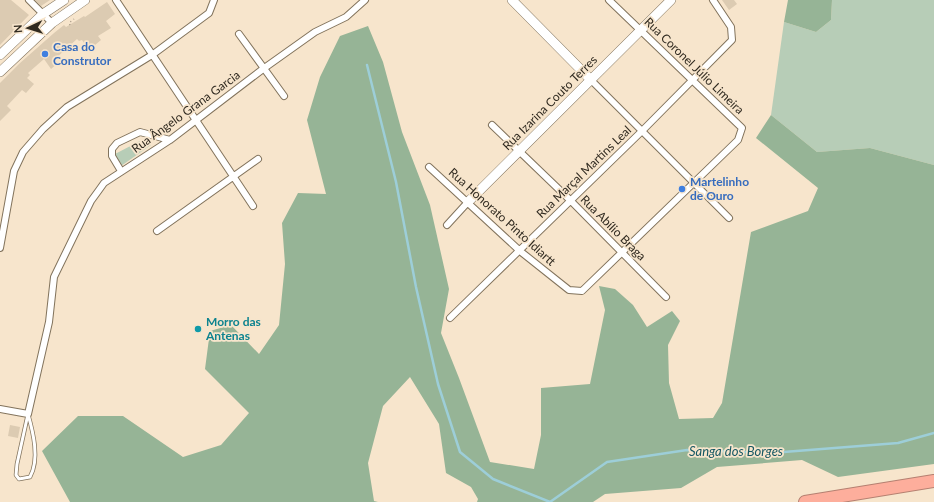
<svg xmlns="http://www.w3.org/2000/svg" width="934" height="502" viewBox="0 0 934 502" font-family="Lato,sans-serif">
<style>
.green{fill:#b7cdb7}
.forest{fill:#96b496}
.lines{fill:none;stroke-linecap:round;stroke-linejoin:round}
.stream{stroke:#9dced8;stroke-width:2.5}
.building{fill:#dccbb2}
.lane-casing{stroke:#82735c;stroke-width:4.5}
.street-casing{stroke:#82735c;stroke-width:8}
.secondary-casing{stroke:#82735c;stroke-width:10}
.highway-casing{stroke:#b58071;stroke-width:14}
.path{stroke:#a99c89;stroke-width:1.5;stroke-dasharray:1 3;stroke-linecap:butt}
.lane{stroke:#fff;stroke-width:3}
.street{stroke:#fff;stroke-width:6}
.secondary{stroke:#fff;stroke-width:9}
.highway{stroke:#fdae9c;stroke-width:12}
.shop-dot{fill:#3f7fe0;stroke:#f7e5cc;stroke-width:1.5}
.culture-dot{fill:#0f9aa8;stroke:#f7e5cc;stroke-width:1.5}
.labels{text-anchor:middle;stroke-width:3.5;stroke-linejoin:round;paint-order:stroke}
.shop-label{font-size:12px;font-weight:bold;fill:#366cbe;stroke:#f7e5cc;text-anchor:start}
.street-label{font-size:12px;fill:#302a20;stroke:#f7e5cc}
.culture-label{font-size:12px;font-weight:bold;fill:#0d838f;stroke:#f7e5cc;text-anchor:start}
.water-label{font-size:13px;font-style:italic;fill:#155763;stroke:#f7e5cc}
</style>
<rect width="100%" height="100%" fill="#f7e5cc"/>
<path class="green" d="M832 0H934V165L870 148 817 152 771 115 784 22 816 32 831 20Z
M140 141 151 145 121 166 115 154Z"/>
<path class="forest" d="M788 0H832L831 20 816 32 784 22Z
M368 26 383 62 402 132 430 205 449 289 441 333 459 378 490 462 534 469 541 435V388L590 384 605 310 599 286 615 289 633 305 647 327 672 311 680 321 668 345 669 383 679 419 713 418 722 403 751 232 808 211 818 188 756 138 771 115 817 152 870 148 934 165V464L838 477 802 460 717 467 681 488 605 494 593 502H477L478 499 471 487 446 473 439 424 410 377 383 406 368 463 374 501 378 502H70L42 451 78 416H123L183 457 221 445 249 413 205 369 210 331 231 325 259 354 279 325 285 264 282 223 298 193 326 194 307 120 320 77 340 36Z"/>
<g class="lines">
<path class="stream" d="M367 65 396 182 416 287 438 384 460 452 493 479 550 502
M550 502 607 462 687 450 771 453 898 443 934 433"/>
</g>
<path class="building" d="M0 0H11L29 15 0 45Z
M35 0H50L41 6Z
M722 0H734L737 4 729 10Z
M107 2 115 14 106 21 111 28 98 36 101 40 89 50 82 40 79 41 77 39 55 59 58 63 51 69 44 59 28 73 30 75 27 78 34 84 26 93 22 90 7 106 11 110 0 121V83L20 63 54 33 64 25 66 27 84 16 85 17Z
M10 425 20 427 18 438 8 436Z"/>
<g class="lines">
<g class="lane-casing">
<path id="lane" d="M28 414C33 432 40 459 30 477L19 479 16 475 17 464Z"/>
</g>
<g class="street-casing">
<path id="street" d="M29 0 52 23
M116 0 253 206
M239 34 284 96
M591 80 729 218
M492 125 570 200 666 297
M429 167 520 251 569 290 582 291 738 140 742 128 609 0
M121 171 112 156V149L117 143 140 132 170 140
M447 225 468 202
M157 231 258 159
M0 248 14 171 23 152 43 129 67 107 152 55 209 13 214 0
M450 318 642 131 732 40 731 27 713 0
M0 409 28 414 49 322 54 277 91 201 99 190 104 183 170 140 263 69 315 32 346 17 365 0"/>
</g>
<g class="secondary-casing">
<path id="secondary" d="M512 0 591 80
M0 55 43 14 64 0
M0 72 52 23 85 0
M468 202 671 0"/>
</g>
<g class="highway-casing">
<path id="highway" d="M805 502 934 481"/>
</g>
<path class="path" d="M70 25 69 23 74 19"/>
<use href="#lane" class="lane"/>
<use href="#street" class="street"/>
<use href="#secondary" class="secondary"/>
<use href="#highway" class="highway"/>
</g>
<g class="shop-dot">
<circle cx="45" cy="54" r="4"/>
<circle cx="682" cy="189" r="4"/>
</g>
<circle class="culture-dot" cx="198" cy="329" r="4"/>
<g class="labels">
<g class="shop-label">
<text x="53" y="51">Casa do<tspan x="53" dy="14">Construtor</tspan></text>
<text x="690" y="186">Martelinho<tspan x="690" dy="14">de Ouro</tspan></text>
</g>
<g class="street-label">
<text transform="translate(694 66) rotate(44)" y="4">Rua Coronel Júlio Limeira</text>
<text transform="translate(550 103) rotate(-45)" y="4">Rua Izarina Couto Terres</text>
<text transform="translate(186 112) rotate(-36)" y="4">Rua Ângelo Grana Garcia</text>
<text transform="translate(584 172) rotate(-44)" y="4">Rua Marçal Martins Leal</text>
<text transform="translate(502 217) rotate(42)" y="4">Rua Honorato Pinto Idiartt</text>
<text transform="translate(613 228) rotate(45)" y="4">Rua Abílio Braga</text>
</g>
<g class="culture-label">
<text x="206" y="326">Morro das<tspan x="206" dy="14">Antenas</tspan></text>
</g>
<g class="water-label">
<text x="736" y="456">Sanga dos Borges</text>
</g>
</g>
<g transform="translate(28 28) rotate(266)" stroke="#f7e5cc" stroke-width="3" paint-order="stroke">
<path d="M0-3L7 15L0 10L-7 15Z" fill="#302a20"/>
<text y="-6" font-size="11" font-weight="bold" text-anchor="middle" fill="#302a20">N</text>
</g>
</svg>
